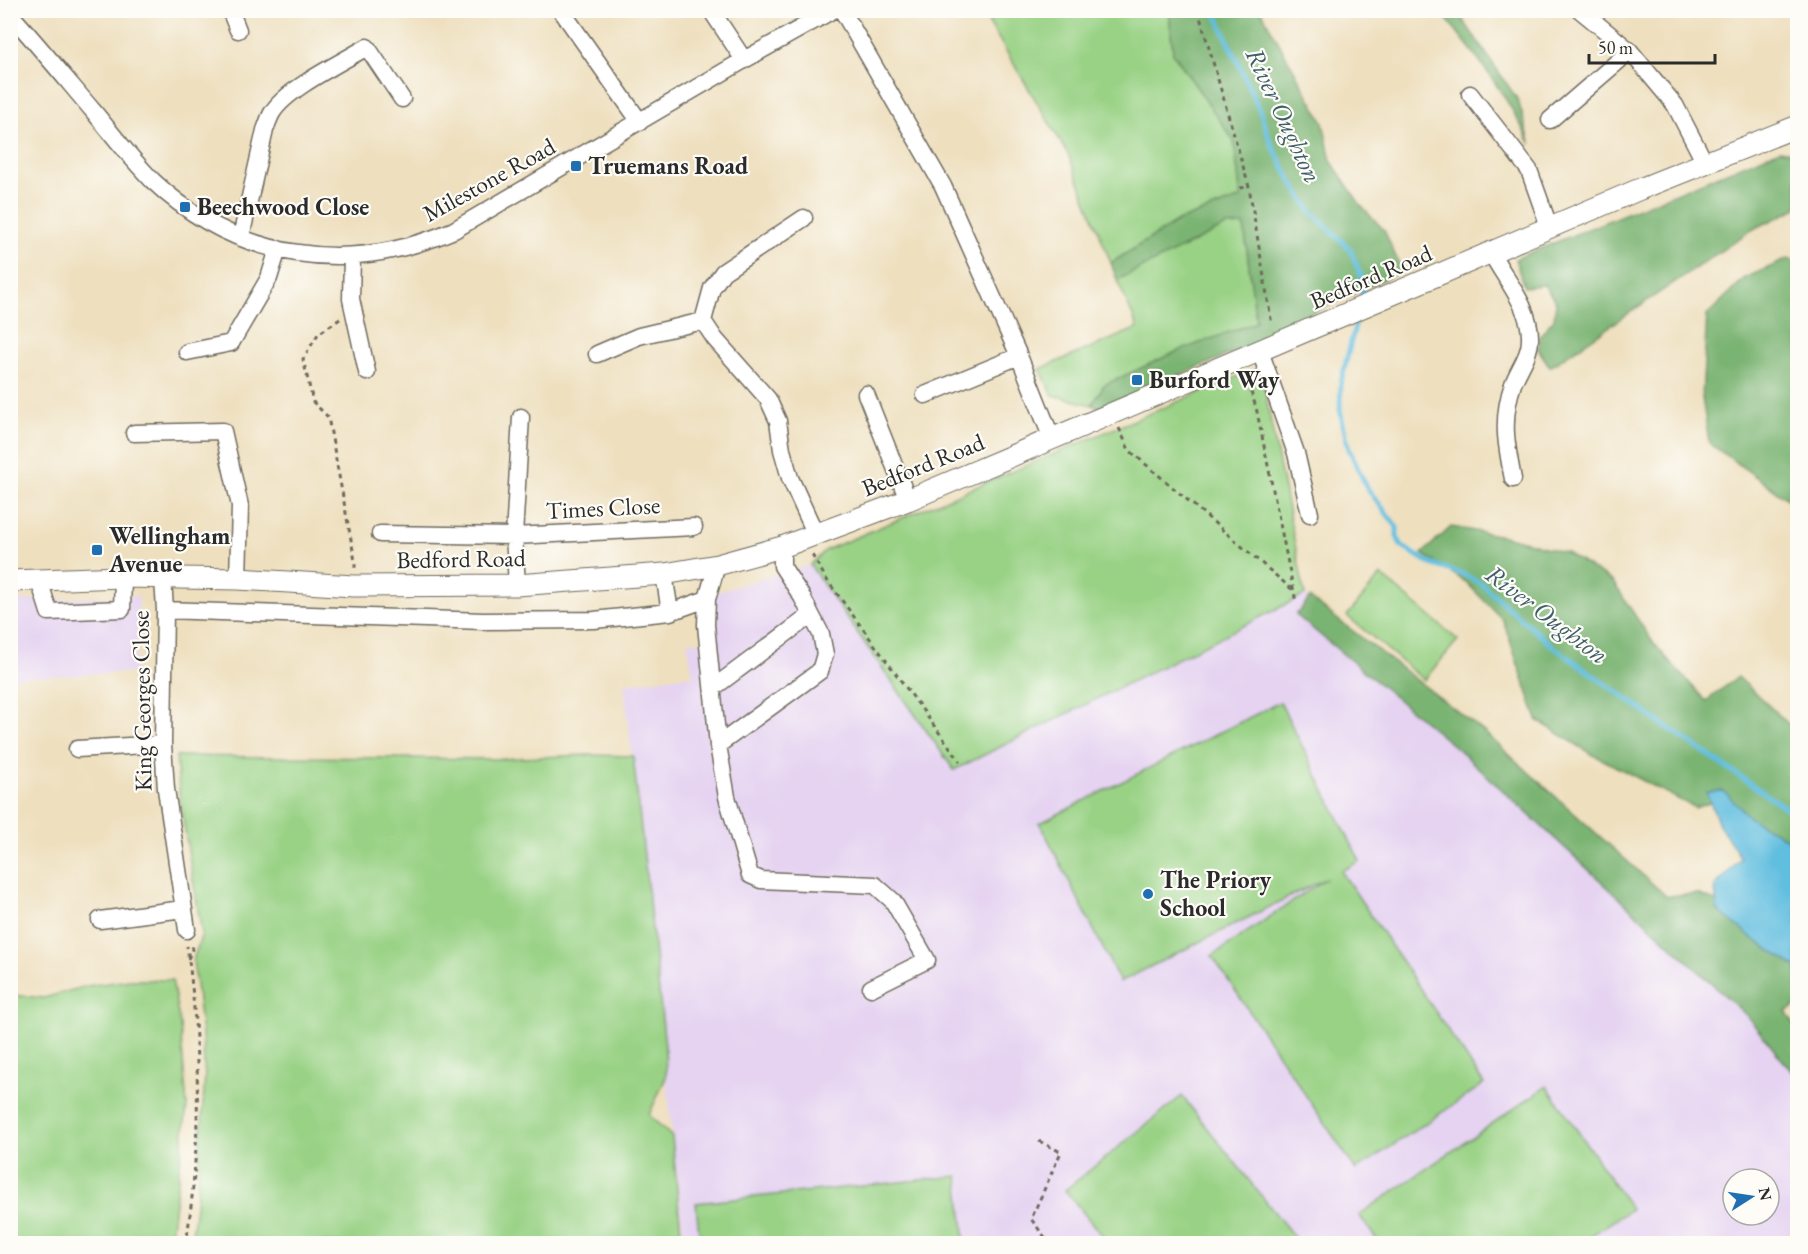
<svg xmlns="http://www.w3.org/2000/svg" width="1808" height="1254" viewBox="0 0 1808 1254" font-family="'EB Garamond',serif">
<style>
.built{fill:#e5d3f1;fill-rule:evenodd}
.green{fill:#99d285;stroke:#627e58;stroke-width:1.5}
.forest{fill:#7ab472;stroke:#52704e;stroke-width:1.5}
.water{fill:#61bedf;stroke:#467485;stroke-width:1.5}
.lines{fill:none;stroke-linecap:round;stroke-linejoin:round}
.stream{stroke:#61bedf;stroke-width:5}
.minor-casing{stroke:#6f6a5e;stroke-width:19}
.major-casing{stroke:#6f6a5e;stroke-width:23}
.path{stroke:#6f6a5e;stroke-width:3;stroke-dasharray:4.5 4.5;stroke-linecap:butt}
.minor{stroke:#fff;stroke-width:16}
.major{stroke:#fff;stroke-width:21}
.poi-dot{fill:#1f6fb2;stroke:#fdfcf7;stroke-width:2}
.labels{text-anchor:middle;stroke-width:4.5;stroke-linejoin:round;paint-order:stroke}
.poi-label{font-size:24px;font-weight:bold;fill:#2b2b2b;stroke:#fdfcf7;text-anchor:start}
.street-label{font-size:24px;fill:#2b2b2b;stroke:#fdfcf7}
.water-label{font-size:26px;font-style:italic;fill:#3e5e6a;stroke:#fdfcf7}
</style>
<rect width="100%" height="100%" fill="#fdfcf7"/>
<filter id="ink" filterUnits="userSpaceOnUse"><feTurbulence type="fractalNoise" baseFrequency=".0167" numOctaves="2"/><feDisplacementMap in="SourceGraphic" scale="12" xChannelSelector="R" yChannelSelector="G"/><feConvolveMatrix kernelMatrix="1 2 1 2 8 2 1 2 1" color-interpolation-filters="sRGB"/></filter>
<filter id="wash" filterUnits="userSpaceOnUse"><feTurbulence type="fractalNoise" baseFrequency=".008" numOctaves="4" result="noise"/><feDisplacementMap in="SourceGraphic" scale="24" xChannelSelector="R" yChannelSelector="G"/><feGaussianBlur stdDeviation="1.35" result="paint"/><feColorMatrix in="noise" values="0 0 0 0 0 0 0 0 0 0 0 0 0 0 0 0 0 1.4 0 .05"/><feComposite in="paint" operator="in"/></filter>
<g filter="url(#wash)">
<rect width="100%" height="100%" fill="#eedfbe"/>
<path class="built" d="M810 565 954 770 1305 595 1311 602 1612 857 1797 1069V1243H684L624 684 693 675 687 641 703 642 707 595ZM1733 1179H1769V1215H1733Z
M139 596 135 672 11 678 10 601Z"/>
<path class="green" d="M982 11H1169L1173 53 1234 141 1241 198 1178 221 1111 263 1068 154Z
M1244 225 1256 323 1176 352 1104 385 1092 405 1053 395 1040 369 1138 328 1117 280 1226 226Z
M1260 367 1305 595 954 770 810 565 826 550Z
M1381 575 1458 640 1424 680 1347 616Z
M1280 702 1360 861 1341 871 1484 1084 1356 1170 1212 956 1327 878 1120 982 1040 823Z
M588 755 633 756 665 1046 666 1077 649 1115 672 1137 682 1243H191L196 1206 205 1077 202 1033 193 960 202 934 180 801 176 756 498 759Z
M130 980H172L180 1025 187 1106 170 1243H11V995L44 998 87 986Z
M1547 1086 1631 1209 1580 1243H1379L1359 1215Z
M1182 1096 1299 1243H1108L1065 1190Z
M958 1176 965 1243H700L696 1203Z"/>
<path class="forest" d="M1169 11H1261L1323 122 1331 161 1362 207 1384 230 1402 271 1259 338 1257 343 1101 408 1092 405 1104 385 1176 352 1256 322 1244 225 1226 226 1117 280 1111 263 1178 221 1241 198 1234 141 1173 53Z
M1440 11H1457L1518 100 1531 145C1508 96 1474 52 1440 11Z
M1780 150 1797 153V208L1750 231 1550 367 1538 349 1541 334 1554 319 1556 302 1544 285 1524 287 1515 259Z
M1788 259 1798 262 1797 506 1709 443 1702 397 1707 315 1745 278Z
M1451 527 1504 536 1567 553 1613 582 1654 644 1706 701 1738 677 1797 732V869L1718 800 1695 808 1590 753 1537 720 1503 620 1466 582 1422 554Z
M1310 598 1483 731 1666 896 1698 894 1762 920 1797 948V1005L1786 1012 1797 1029V1078L1746 1015 1460 751 1296 615Z"/>
<path class="water" d="M1724 791 1750 818 1797 844V968L1759 943 1717 910 1715 886 1741 858 1720 827 1706 792Z"/>
<g class="lines">
<path class="stream" d="M1214 10 1260 111 1271 143 1291 181 1310 210 1350 249 1364 284 1361 302
M1358 314 1341 382 1340 409 1343 424 1349 449 1367 488 1397 527V536L1401 546 1431 564 1462 574 1479 582 1551 645 1652 717 1798 816"/>
</g>
</g>
<g filter="url(#ink)">
<g class="lines">
<g class="minor-casing">
<path id="minor" d="M230 10 238 30
M561 10 640 122
M711 10 744 60
M842 10 943 186 1019 356 1052 439
M1580 10 1630 51 1675 105 1705 163
M10 14C39 46 66 79 94 112 113 135 132 160 153 181 238 261 348 276 454 230L744 60 833 10
M1470 94 1529 170 1550 229
M1550 120 1630 51
M804 218 723 272 712 288 703 321 715 339 768 399 778 421 782 450 790 478 816 535
M241 237 265 130C267 125 269 118 272 113 286 89 342 62 367 47L402 99
M1492 254C1505 279 1530 307 1530 337 1531 354 1519 368 1513 384 1501 419 1506 444 1513 479
M352 256 351 299 367 372
M1260 351 1296 453 1310 514
M187 352 231 343 269 278 278 249
M597 354 639 336 703 321
M866 394 908 500
M925 395 1019 356
M134 433 223 431 240 506 238 579
M380 534 514 536 694 527
M717 565 707 599 706 625 718 745 727 797 750 875 761 880 875 885 893 901 927 960 871 988
M664 574 670 612
M163 578 165 610 163 744 166 789 187 930
M39 580 49 612 122 609 123 577
M517 585 514 536 521 417
M165 610 483 621 594 620 670 612 707 599
M713 688 811 615
M718 745 820 671 825 654 821 634 802 597 782 566V547
M77 749 163 744
M100 920 183 909"/>
</g>
<g class="major-casing">
<path id="major" d="M10 581 123 577 238 579 354 586 517 585 664 574 717 565 782 547 908 500 1640 189 1798 126"/>
</g>
<path class="path" d="M1198 10 1249 187 1272 325
M1240 188 1249 187
M340 319 318 334 303 359 313 402 328 417 355 561V568
M1245 375 1256 407 1296 602
M1119 428 1129 450 1294 591
M812 555 827 580 960 761
M188 959 194 944
M1039 1141 1061 1152 1031 1219 1050 1244
M186 1244C201 1145 201 1044 187 946"/>
<use href="#minor" class="minor"/>
<use href="#major" class="major"/>
</g>
</g>
<g class="poi-dot">
<rect x="570" y="160" width="12" height="12" rx="3"/>
<rect x="179" y="201" width="12" height="12" rx="3"/>
<rect x="1131" y="374" width="12" height="12" rx="3"/>
<rect x="91" y="544" width="12" height="12" rx="3"/>
<circle cx="1148" cy="894" r="6"/>
</g>
<g class="labels">
<g class="poi-label">
<text x="588" y="174">Truemans Road</text>
<text x="197" y="215">Beechwood Close</text>
<text x="1149" y="388">Burford Way</text>
<text x="109" y="544">Wellingham<tspan x="109" dy="28">Avenue</tspan></text>
<text x="1160" y="888">The Priory<tspan x="1160" dy="28">School</tspan></text>
</g>
<g class="street-label">
<text transform="translate(489 180) rotate(-29)" y="8">Milestone Road</text>
<text transform="translate(1371 277) rotate(-23)" y="8">Bedford Road</text>
<text transform="translate(923 465) rotate(-22)" y="8">Bedford Road</text>
<text transform="translate(603 508) rotate(-3)" y="8">Times Close</text>
<text transform="translate(461 559) rotate(-1)" y="8">Bedford Road</text>
<text transform="translate(142 701) rotate(-91)" y="8">King Georges Close</text>
</g>
<g class="water-label">
<text transform="translate(1284 115) rotate(65)" y="9">River Oughton</text>
<text transform="translate(1547 614) rotate(37)" y="9">River Oughton</text>
</g>
</g>
<rect width="1808" height="1254" fill="none" stroke="#fdfcf7" stroke-width="36"/>
<g transform="translate(1751 1197) rotate(78)"><circle r="28" fill="#fdfcf7" stroke="#a9a8a5" stroke-width="1.5"/>
<path d="M0-4.5L10 22L0 15L-10 22Z" fill="#1f6fb2"/>
<text y="-9" font-size="16" font-weight="bold" text-anchor="middle" fill="#2b2b2b">N</text>
</g>
<path d="M1589 54v9h126v-9" fill="none" stroke="#2b2b2b" stroke-width="3"/>
<text x="1598" y="54" font-size="18" fill="#2b2b2b" stroke="#fdfcf7" stroke-width="4.5" paint-order="stroke">50 m</text>
</svg>
